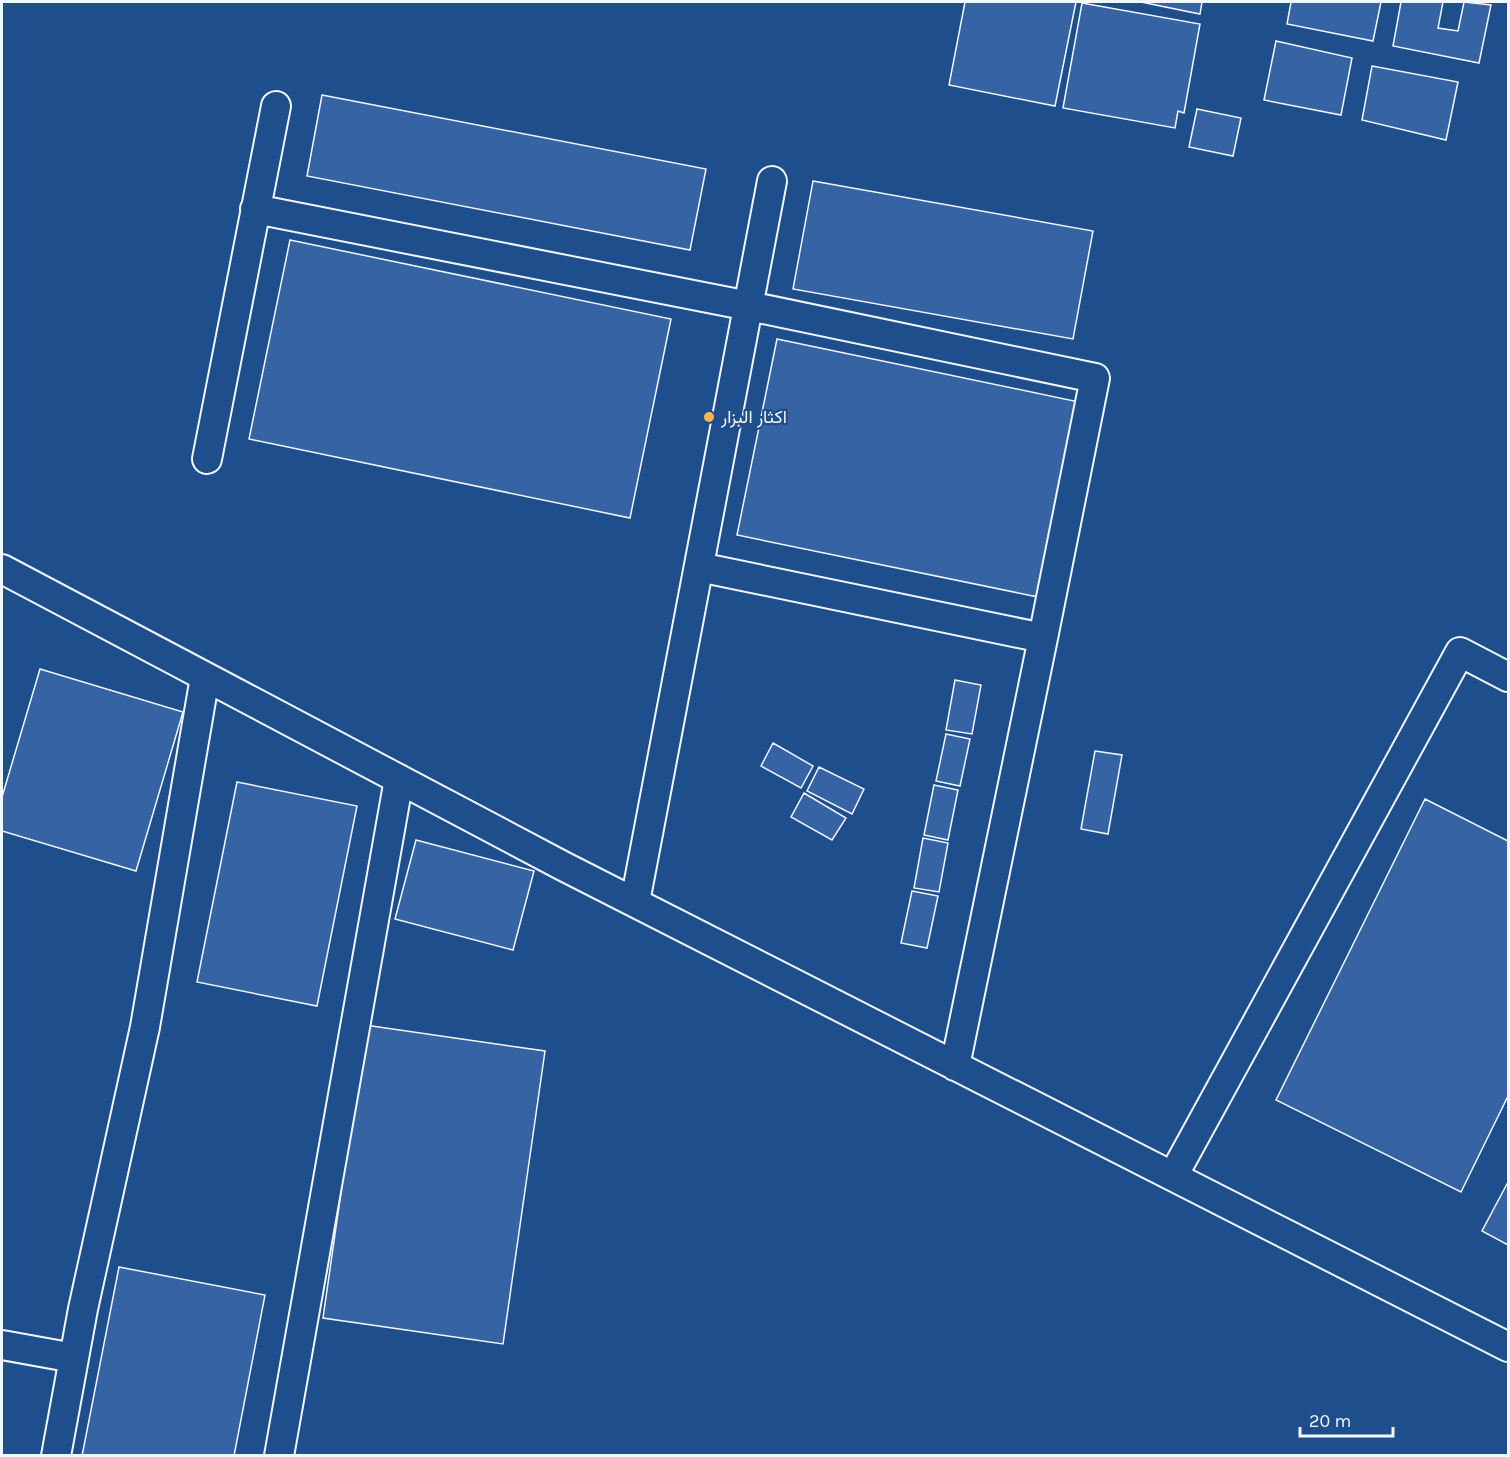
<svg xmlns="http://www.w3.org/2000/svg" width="1510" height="1457" viewBox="0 0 1510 1457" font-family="Karla,Vazirmatn,sans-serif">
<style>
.building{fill:#3563a3;stroke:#f2f6ff;stroke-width:1.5}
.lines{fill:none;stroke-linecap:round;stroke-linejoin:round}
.street-casing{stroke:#f2f6ff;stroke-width:32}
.street{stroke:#1f4e8c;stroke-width:28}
.poi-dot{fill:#ffb74d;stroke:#1f4e8c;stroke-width:2}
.labels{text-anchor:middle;stroke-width:4.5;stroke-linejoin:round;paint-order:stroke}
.poi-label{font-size:18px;fill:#f2f6ff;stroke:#1f4e8c;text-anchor:start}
</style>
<rect width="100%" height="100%" fill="#1f4e8c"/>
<path class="building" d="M965 2H1076L1055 106 949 85Z
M1141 2H1202L1200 14Z
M1291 2H1381L1373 41 1287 24Z
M1401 2H1443L1438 28 1458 31 1464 2 1491 5 1479 63 1393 46Z
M1082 3 1200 24 1184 113 1178 111 1175 128 1063 108Z
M1276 41 1352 58 1341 115 1264 100Z
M1372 66 1458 82 1446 140 1362 120Z
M322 95 706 169 690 250 307 176Z
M1197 109 1241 118 1233 156 1189 147Z
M813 181 1093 231 1073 339 793 289Z
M290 240 671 319 630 518 249 439Z
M777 339 1079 402 1038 597 737 535Z
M40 669 183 712 136 871 2 831V797Z
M955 680 981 685 972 734 946 730Z
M946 734 970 739 960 786 936 781Z
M773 743 813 766 801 788 761 766Z
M1095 751 1122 755 1108 834 1081 829Z
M819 767 864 789 852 814 807 791Z
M237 782 357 806 317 1006 197 982Z
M934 785 958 790 948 840 924 835Z
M804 793 846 818 832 840 791 817Z
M1425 799 1508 841V1096L1461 1192 1276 1100Z
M923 838 948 843 939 892 914 888Z
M416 840 534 871 513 950 395 919Z
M912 891 938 896 927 948 901 943Z
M365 1025 545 1051 503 1344 323 1318Z
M1508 1182V1245L1482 1231Z
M119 1267 265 1295 234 1456H82Z"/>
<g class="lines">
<g class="street-casing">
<path id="street" d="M255 209 749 306 1095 378 1043 638
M207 459 276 106
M699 567 1043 638 955 1066
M2 569 563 866 1508 1347
M635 902 772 181
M1173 1176 1460 652 1508 677
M2 1345 74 1358 83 1309 145 1027 205 677
M56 1456 74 1358
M279 1456 399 779"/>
</g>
<use href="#street" class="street"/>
</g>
<circle class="poi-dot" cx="709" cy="417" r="6"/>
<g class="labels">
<g class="poi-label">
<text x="721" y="423">اكثار البزار</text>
</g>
</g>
<rect width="1510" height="1457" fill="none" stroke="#f2f6ff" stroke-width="6"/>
<path d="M1300 1427v9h93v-9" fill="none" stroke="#f2f6ff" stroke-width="3"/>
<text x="1309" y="1427" font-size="18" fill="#f2f6ff" stroke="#1f4e8c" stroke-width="4.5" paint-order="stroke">20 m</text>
</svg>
